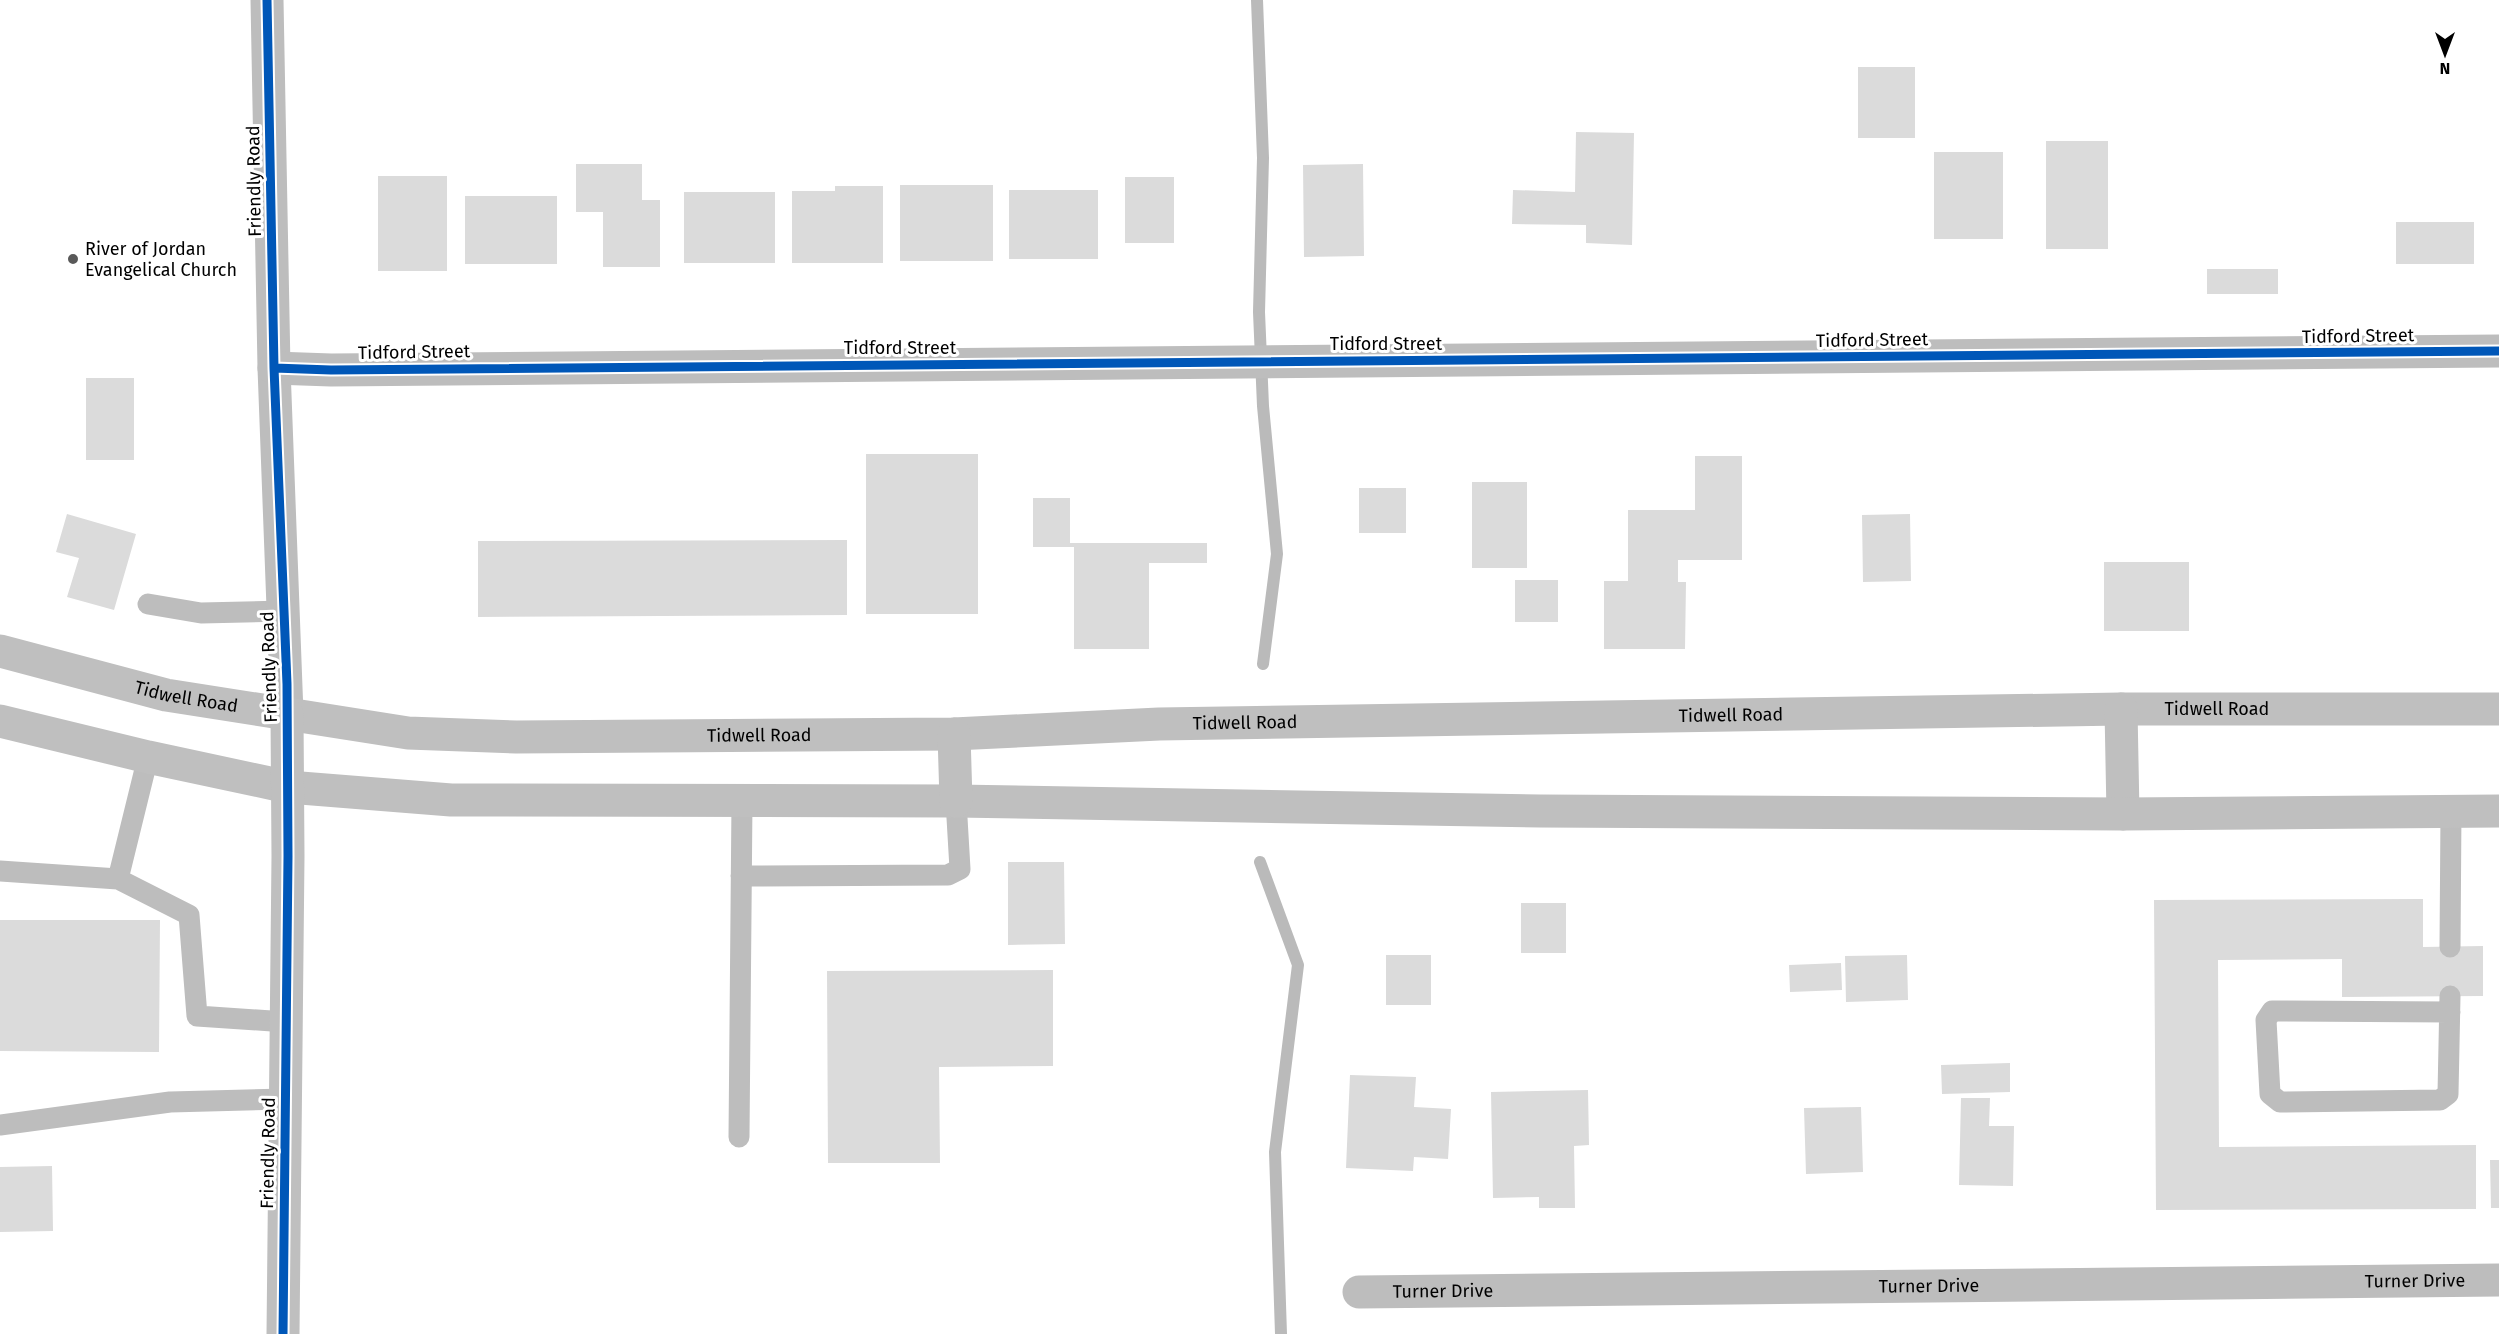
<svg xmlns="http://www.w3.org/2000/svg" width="2499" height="1334" viewBox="0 0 2499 1334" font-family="'Fira Sans',sans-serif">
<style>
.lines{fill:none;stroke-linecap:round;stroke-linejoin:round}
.stream{stroke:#bababa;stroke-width:12}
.building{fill:#dbdbdb}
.lane{stroke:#bdbdbd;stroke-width:21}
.street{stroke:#bdbdbd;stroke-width:33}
.secondary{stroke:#bfbfbf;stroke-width:33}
.cycleway-casing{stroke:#fff;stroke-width:13}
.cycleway{stroke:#0057b8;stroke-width:9}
.poi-dot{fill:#595959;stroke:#fff;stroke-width:2}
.labels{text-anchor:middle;stroke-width:6;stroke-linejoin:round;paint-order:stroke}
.street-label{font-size:18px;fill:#000;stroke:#fff}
.poi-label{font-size:18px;fill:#000;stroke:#fff;text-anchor:start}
</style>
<rect width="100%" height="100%" fill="#fff"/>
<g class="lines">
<path class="stream" d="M1257 0 1263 158 1259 312 1263 406 1277 554 1263 664
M1260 862 1298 965 1275 1152 1281 1334"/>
</g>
<path class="building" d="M1858 67H1915V138H1858Z
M1576 132 1634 133 1632 245 1586 243V225L1512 224 1513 190 1575 192Z
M2046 141H2108V249H2046Z
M1934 152H2003V239H1934Z
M576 164H642V200H660V267H603V212H576Z
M1363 164 1364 256 1304 257 1303 165Z
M378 176H447V271H378Z
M1125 177H1174V243H1125Z
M900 185H993V261H900Z
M835 186H883V263H792V191H835Z
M1009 190H1098V259H1009Z
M684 192H775V263H684Z
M465 196H557V264H465Z
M2396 222H2474V264H2396Z
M2207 269H2278V294H2207Z
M86 378H134V460H86Z
M866 454H978V614H866Z
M1695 456H1742V560H1678V582H1686L1685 649H1604V581H1628V510H1695Z
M1472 482H1527V568H1472Z
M1359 488H1406V533H1359Z
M1033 498H1070V543H1207V563H1149V649H1074V547H1033Z
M67 514 136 534 114 610 67 597 79 558 56 552Z
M1910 514 1911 581 1863 582 1862 515Z
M847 540V615L478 617V541Z
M2104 562H2189V631H2104Z
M1515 580H1558V622H1515Z
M1008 862H1064L1065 944 1008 945Z
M2423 899V947L2483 946V996L2342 997V959L2218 960 2219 1147 2476 1145V1209L2156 1210 2154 900Z
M1521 903H1566V953H1521Z
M0 920H160L159 1052 0 1051Z
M1386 955H1431V1005H1386Z
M1907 955 1908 1000 1846 1002 1845 956Z
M1841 963 1842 990 1790 992 1789 965Z
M1053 970V1066L939 1067 940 1163H828L827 971Z
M2010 1063V1092L1942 1094 1941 1065Z
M1350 1075 1416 1077 1414 1107 1451 1109 1448 1159 1414 1157 1413 1171 1346 1168Z
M1588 1090 1589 1145 1574 1146 1575 1208H1539V1197L1493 1198 1491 1092Z
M1961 1098H1990L1989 1126H2014L2013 1186 1959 1185Z
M1861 1107 1863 1172 1806 1174 1804 1108Z
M2490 1160H2499V1208H2491Z
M52 1166 53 1231 0 1232V1167Z"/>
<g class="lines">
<path class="lane" d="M148 604 201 613 284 611
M0 871 118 879 148 757
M741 876 948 875 960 869 956 801
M118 879 189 915 197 1016 286 1022
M2450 947 2451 811
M2450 996 2448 1094 2440 1100 2280 1102 2270 1094 2266 1020 2272 1011 2450 1012
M0 1125 170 1102 285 1099
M739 1137 742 801"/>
<g class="street">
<path d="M267 0 274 368 287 714"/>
<path d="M274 368 331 370 2499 351"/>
<path id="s1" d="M1359 1292 2499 1280"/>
</g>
<g class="secondary">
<path id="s2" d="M0 651 166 695 408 733 516 737 954 734 1159 724 2121 709H2499"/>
<path d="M2121 709 2123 814"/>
<path d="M0 721 148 757 288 787 451 800 956 801 1540 811 2123 814 2499 811"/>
<path d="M954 734 956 801"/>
<path d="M283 1334 288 856 287 714"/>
</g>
<g class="cycleway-casing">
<path id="cycleway" d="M267 0 274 368 287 684 288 856 283 1334
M274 368 331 370 2499 351"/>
</g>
<use href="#cycleway" class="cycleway"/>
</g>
<circle class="poi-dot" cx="73" cy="259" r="6"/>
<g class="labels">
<g class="street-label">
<text transform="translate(254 181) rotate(-91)" y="6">Friendly Road</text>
<text transform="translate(2358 336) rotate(-1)" y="6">Tidford Street</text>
<text transform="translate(1872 340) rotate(-1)" y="6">Tidford Street</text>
<text x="1386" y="350">Tidford Street</text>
<text x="900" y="354">Tidford Street</text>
<text transform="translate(414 352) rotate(-1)" y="6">Tidford Street</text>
<text transform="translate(269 667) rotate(-92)" y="6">Friendly Road</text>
<text dy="6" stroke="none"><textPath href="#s2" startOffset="192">Tidwell Road</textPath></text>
<text dy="6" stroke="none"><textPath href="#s2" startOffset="2226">Tidwell Road</textPath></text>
<text dy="6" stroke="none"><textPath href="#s2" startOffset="1740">Tidwell Road</textPath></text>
<text dy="6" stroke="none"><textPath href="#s2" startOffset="1254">Tidwell Road</textPath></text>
<text dy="6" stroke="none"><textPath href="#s2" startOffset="768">Tidwell Road</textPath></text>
<text transform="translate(268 1153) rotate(-89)" y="6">Friendly Road</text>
<text dy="6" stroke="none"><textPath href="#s1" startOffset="1056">Turner Drive</textPath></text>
<text dy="6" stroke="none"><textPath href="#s1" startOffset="570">Turner Drive</textPath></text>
<text dy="6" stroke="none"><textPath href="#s1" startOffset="84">Turner Drive</textPath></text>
</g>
<g class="poi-label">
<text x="85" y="255">River of Jordan<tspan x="85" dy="21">Evangelical Church</tspan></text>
</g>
</g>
<g transform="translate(2445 54) rotate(180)" stroke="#ffffff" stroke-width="4.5" paint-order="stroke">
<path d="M0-4.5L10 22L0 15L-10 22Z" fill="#000000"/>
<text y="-9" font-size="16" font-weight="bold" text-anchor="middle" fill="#000000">N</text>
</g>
</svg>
